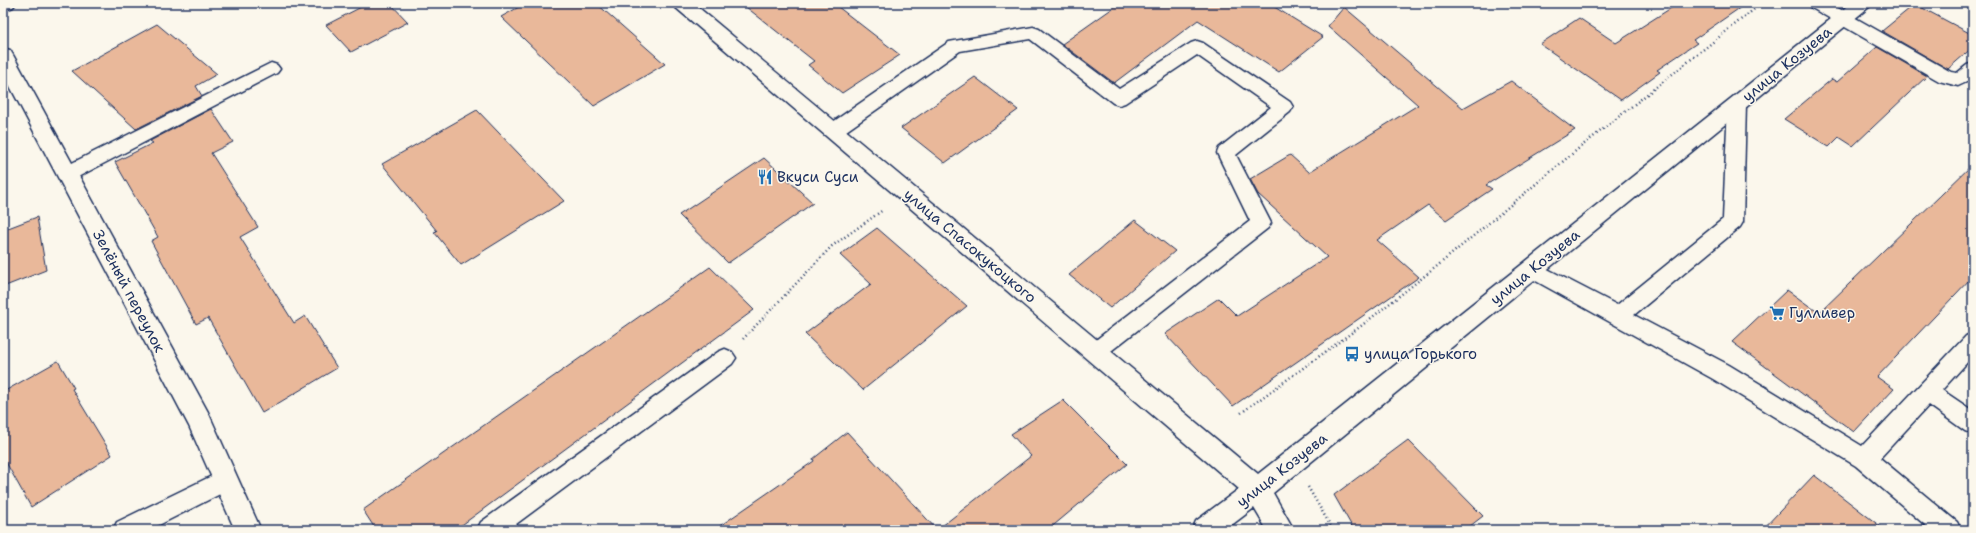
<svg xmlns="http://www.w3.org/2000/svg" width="1976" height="533" viewBox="0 0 1976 533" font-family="'Shantell Sans',sans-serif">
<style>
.building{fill:#e9b89a;stroke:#1b2f5e}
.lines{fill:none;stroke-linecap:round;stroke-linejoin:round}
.service-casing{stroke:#1b2f5e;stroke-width:3}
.minor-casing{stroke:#1b2f5e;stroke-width:3}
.tertiary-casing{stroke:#1b2f5e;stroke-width:3}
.path{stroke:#1b2f5e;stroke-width:2.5;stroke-dasharray:1 3;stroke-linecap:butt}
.service{fill:#fbf7ec;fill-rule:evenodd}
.minor{fill:#fbf7ec;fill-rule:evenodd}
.tertiary{fill:#fbf7ec;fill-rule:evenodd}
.labels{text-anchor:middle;stroke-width:3;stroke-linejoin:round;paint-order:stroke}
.street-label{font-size:15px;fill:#1b2f5e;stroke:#fbf7ec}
.poi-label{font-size:15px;fill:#1b2f5e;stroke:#fbf7ec;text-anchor:start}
</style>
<rect width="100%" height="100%" fill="#fbf7ec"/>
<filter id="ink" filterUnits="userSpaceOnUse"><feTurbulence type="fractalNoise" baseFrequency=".025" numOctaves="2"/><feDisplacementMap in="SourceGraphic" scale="8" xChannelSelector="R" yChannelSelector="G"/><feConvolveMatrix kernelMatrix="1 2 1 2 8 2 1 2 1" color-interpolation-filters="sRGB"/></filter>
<g filter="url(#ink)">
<path class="building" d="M369 3H390L408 22 351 52 326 25Z
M526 3H596L665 64 594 106 501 17Z
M741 3H833L900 55 842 93 808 65 814 61Z
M1120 3H1268L1323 37 1279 72 1198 20 1114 83 1062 44Z
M1679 3H1747L1693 40 1697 43 1657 70 1660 72 1621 100 1540 44 1579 18 1616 43Z
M1915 4 1973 35V47L1948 69 1882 31Z
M1344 7 1463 108 1511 81 1575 130 1486 185 1492 189 1446 220 1428 205 1377 240 1419 277 1233 406 1165 334 1219 298 1237 316 1327 257 1258 194 1250 179 1290 155 1309 172 1418 105 1328 26Z
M157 24 217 74 196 86 202 96 136 129 72 71Z
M1877 47 1927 76 1853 146 1839 137 1829 147 1784 119 1832 79 1837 82Z
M975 77 1018 110 945 163 901 128Z
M211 109 233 142 211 153 258 227 240 237 294 323 305 316 337 368 262 413 208 318 196 324 151 241 158 237 115 162 153 143 150 141Z
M477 110 564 201 461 265 434 232 437 231 382 164Z
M764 158 813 203 728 263 679 215Z
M1973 164V276L1877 377 1894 389 1854 432 1732 342 1787 290 1819 313Z
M37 217 46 270 3 287V230Z
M1135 220 1175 251 1110 308 1069 275Z
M877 228 967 306 863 390 805 334 871 284 840 255Z
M710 267 754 310 455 530H376L363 510Z
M58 361 74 388 72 389 112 455 31 507 3 457V392Z
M1063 400 1127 464 1048 530H714L814 461 813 459 847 432 937 530 1031 456 1011 434Z
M1408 440 1483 516 1465 530H1354L1334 495Z
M1814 475 1885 530H1762Z"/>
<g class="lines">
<g class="service-casing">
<path id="service" d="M1808 3H1829L1951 72 1957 73 1967 65 1973 63V79L1958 86 1939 81 1810 7Z
M1033 27 1039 29 1119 89 1191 43 1197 41 1203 43 1290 102 1293 107 1290 112 1236 155 1271 223 1268 228 1102 358 1095 361 1088 358 1084 352 1088 346 1250 221 1217 153 1219 148 1271 107 1197 55 1125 103 1119 105 1113 103 1030 39 960 51 839 136 833 138 827 136 824 131 827 126 949 42Z
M271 63 277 65 280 69 277 73 74 179 67 181 60 179 58 174 60 169Z
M1737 97 1743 99 1746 104 1743 222 1740 227 1634 315 1729 365 1862 446 1966 336 1973 333V356L1942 390 1973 411V434L1965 431 1929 405 1880 458 1957 522 1961 530H1931L1856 466 1713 379 1525 275 1522 269 1525 263 1532 261 1617 305 1723 219 1728 104 1731 99Z
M725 349 732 352 736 358 732 364 508 530H477L481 522 718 352Z
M226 469 234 473 237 480 234 487 149 530H113L117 522Z"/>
</g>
<g class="minor-casing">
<path id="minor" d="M672 3H693L1258 474 1851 3H1872L1869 7 1273 493 1294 530H1267L1254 508 1225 530H1192L1196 521 1239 489 675 7Z
M3 48 10 50 13 55 208 412 261 530H235L189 426 3 73Z"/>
</g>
<g class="tertiary-casing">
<path id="tertiary" d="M3 3H16L13 7 3 11Z"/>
</g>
<path class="path" d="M743 339 832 246 883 210
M1241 413 1361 326 1436 267 1578 149 1762 3
M1308 487 1333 530"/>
<use href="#service" class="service"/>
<use href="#minor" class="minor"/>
<use href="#tertiary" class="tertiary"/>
</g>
</g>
<defs>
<g id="restaurant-bare" transform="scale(1.2)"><path d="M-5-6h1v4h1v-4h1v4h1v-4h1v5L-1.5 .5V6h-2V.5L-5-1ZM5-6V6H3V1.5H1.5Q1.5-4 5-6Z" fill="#1f6fb2" stroke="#fbf7ec" stroke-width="2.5" paint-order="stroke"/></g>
<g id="supermarket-bare" transform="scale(1.2)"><path d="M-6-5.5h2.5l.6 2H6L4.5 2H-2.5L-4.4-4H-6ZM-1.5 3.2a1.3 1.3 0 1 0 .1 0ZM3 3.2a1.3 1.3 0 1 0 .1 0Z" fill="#1f6fb2" stroke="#fbf7ec" stroke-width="2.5" paint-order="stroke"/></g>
<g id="bus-bare" transform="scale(1.2)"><path d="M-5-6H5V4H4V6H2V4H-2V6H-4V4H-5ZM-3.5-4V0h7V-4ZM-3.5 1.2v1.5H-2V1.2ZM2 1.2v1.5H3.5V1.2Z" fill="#1f6fb2" stroke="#fbf7ec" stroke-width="2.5" paint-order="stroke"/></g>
</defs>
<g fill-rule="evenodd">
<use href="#restaurant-bare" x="765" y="177"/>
<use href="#supermarket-bare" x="1777" y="313"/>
<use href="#bus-bare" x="1352" y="354"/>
</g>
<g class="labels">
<g class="street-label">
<text transform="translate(1787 64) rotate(-39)" y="5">улица Козуева</text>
<text transform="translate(970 246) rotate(40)" y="5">улица Спасокукоцкого</text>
<text transform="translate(1535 267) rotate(-39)" y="5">улица Козуева</text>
<text transform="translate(129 291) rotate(62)" y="5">Зелёный переулок</text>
<text transform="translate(1282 470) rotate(-38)" y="5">улица Козуева</text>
</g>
<g class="poi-label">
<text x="777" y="182">Вкуси Суси</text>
<text x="1789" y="318">Гулливер</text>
<text x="1364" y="359">улица Горького</text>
</g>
</g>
<rect width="1976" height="533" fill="none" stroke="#fbf7ec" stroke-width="16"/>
<rect x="8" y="8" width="1960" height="517" fill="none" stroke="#1b2f5e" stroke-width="1.5" filter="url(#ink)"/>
</svg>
